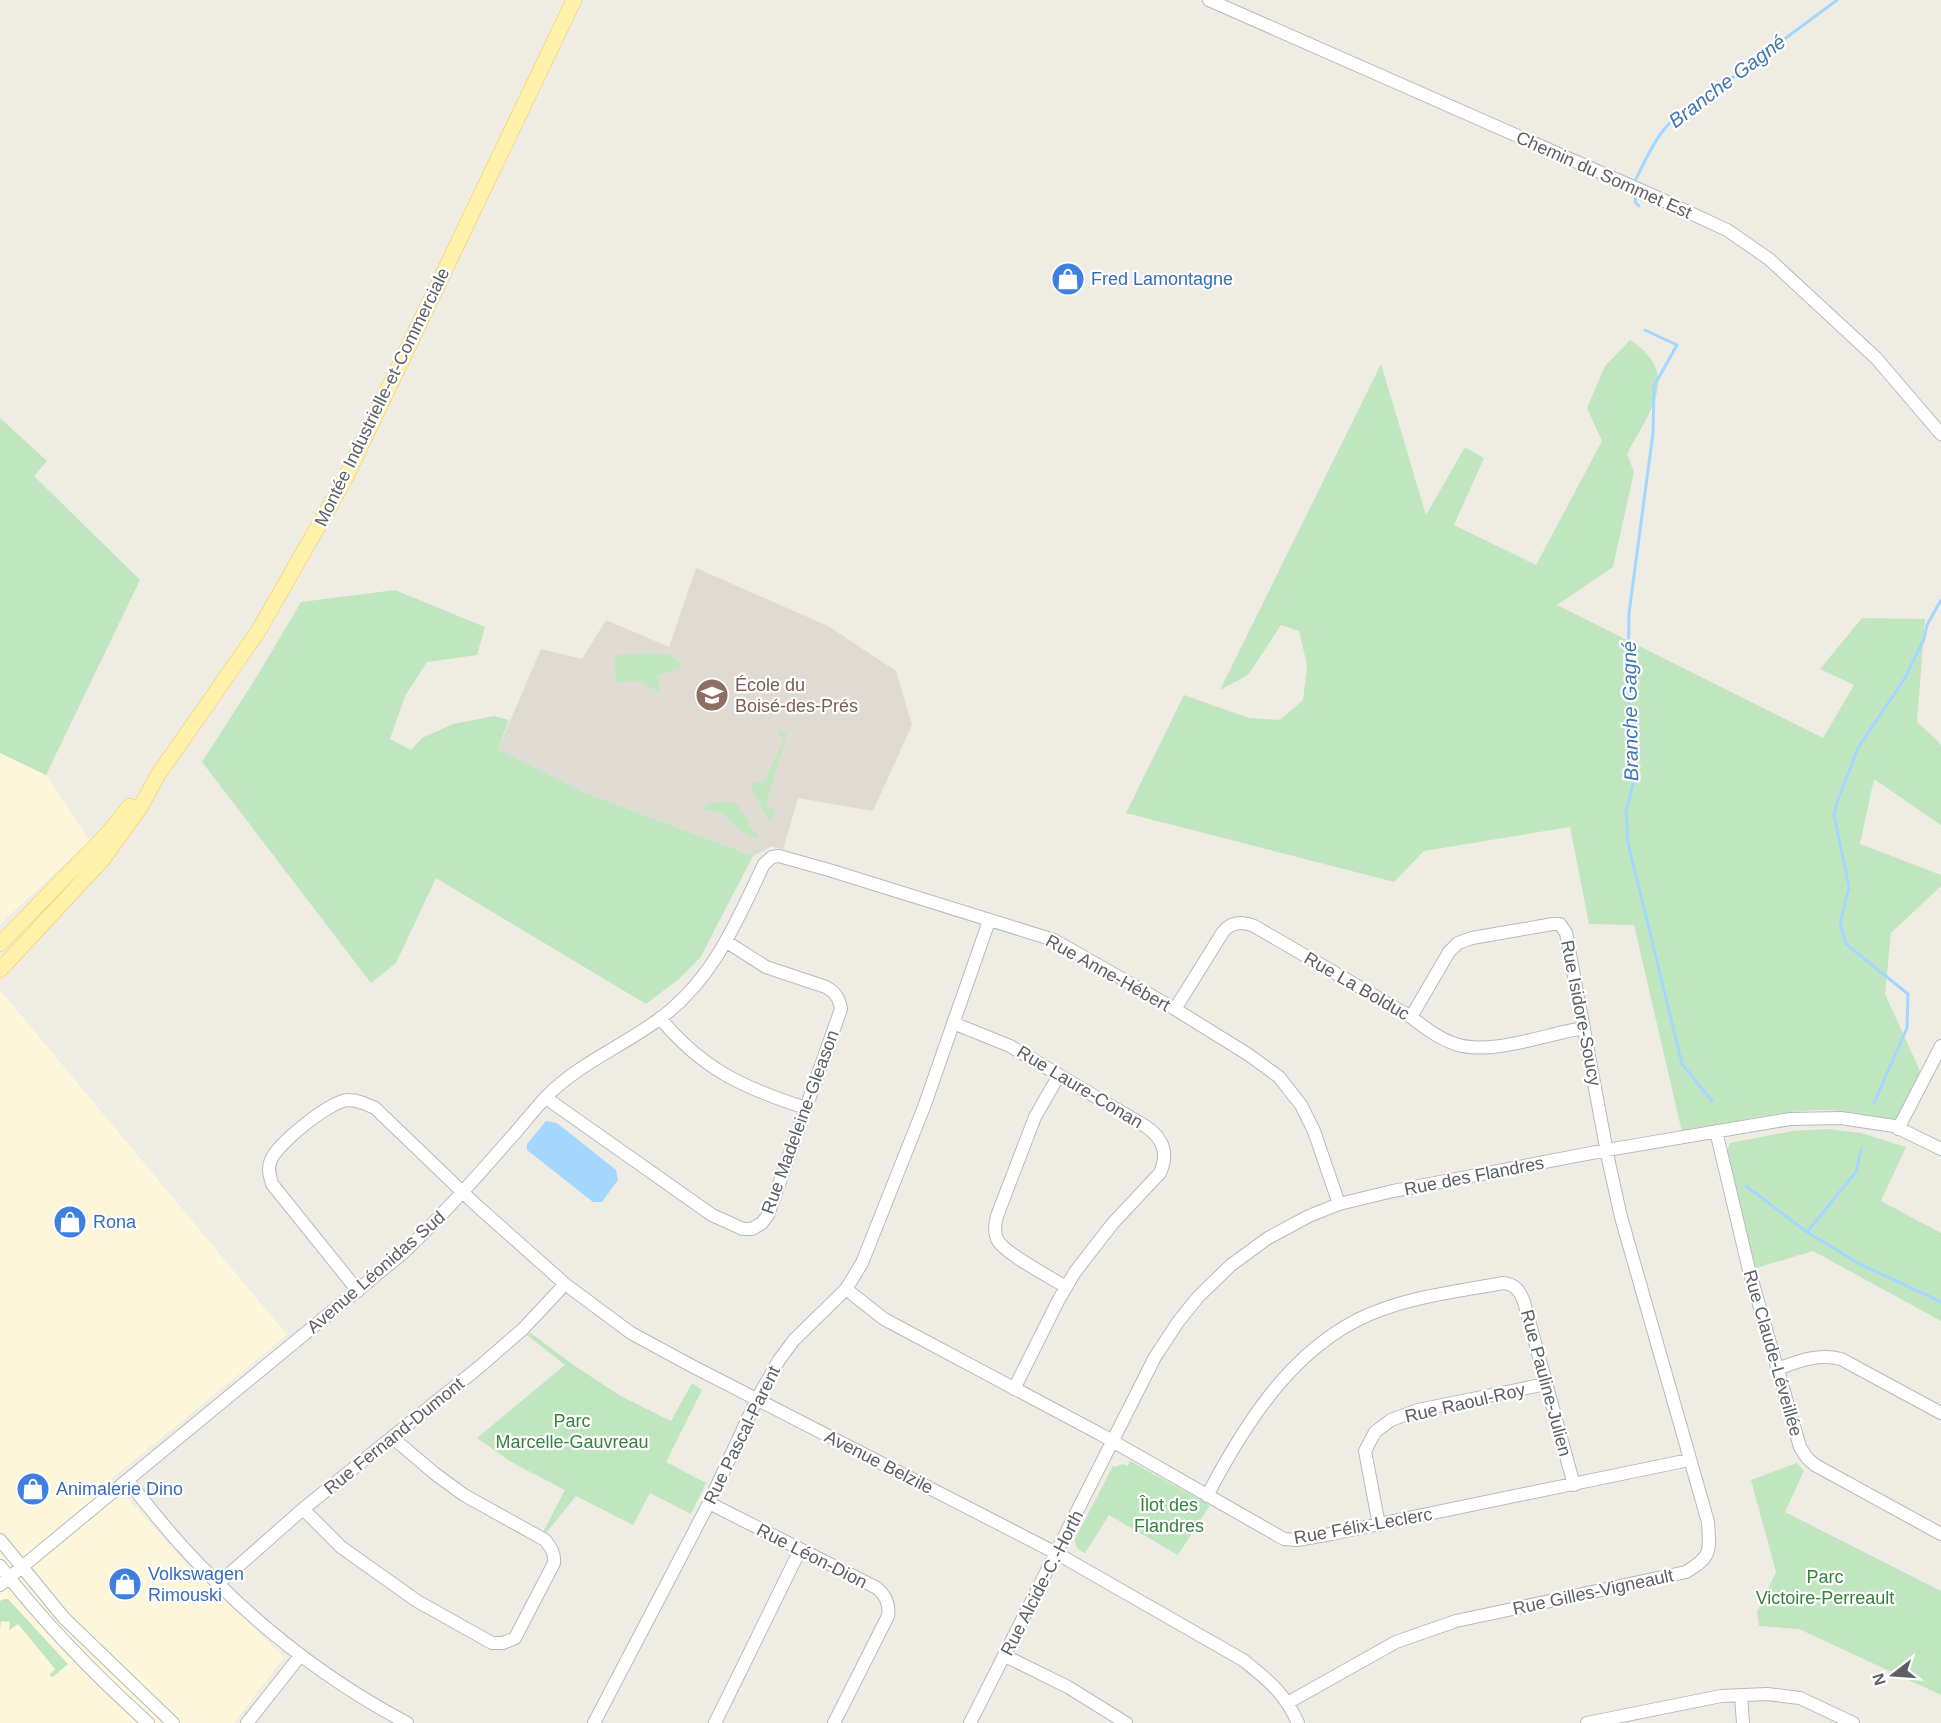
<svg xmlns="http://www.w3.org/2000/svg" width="1941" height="1723" viewBox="0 0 1941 1723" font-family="Arial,sans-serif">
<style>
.commercial{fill:#fef6da}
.education{fill:#dfdbd2}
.green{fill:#c0e6c0}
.water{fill:#a4d7ff}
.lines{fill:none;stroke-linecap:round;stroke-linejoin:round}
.stream{stroke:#a4d7ff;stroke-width:3}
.minor-casing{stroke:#b6babe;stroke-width:14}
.major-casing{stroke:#f2c85a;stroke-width:16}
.minor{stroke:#fff;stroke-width:12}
.major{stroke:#fff1a9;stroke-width:15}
.labels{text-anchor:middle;stroke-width:4.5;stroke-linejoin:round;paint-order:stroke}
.street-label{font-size:18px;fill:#5c6065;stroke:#fff}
.shop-label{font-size:18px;fill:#366cbe;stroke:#fff;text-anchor:start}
.education-label{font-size:18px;fill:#785e54;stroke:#fff;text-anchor:start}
.park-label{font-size:18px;fill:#348438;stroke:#fff}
.water-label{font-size:20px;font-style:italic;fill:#4077b2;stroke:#fff}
</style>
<rect width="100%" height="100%" fill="#efece4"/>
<path class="commercial" d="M0 753 46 775 90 841 0 924Z
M0 990 287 1335 111 1479 182 1559 284 1657 234 1723H0Z"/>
<path class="education" d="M696 568 828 626 896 671 912 725 873 811 798 798 783 850 772 846 753 856 586 793 498 749 541 649 582 659 606 620 669 647Z"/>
<path class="green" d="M1630 340C1683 374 1649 412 1627 454L1634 472 1613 567 1557 605 1823 738 1854 685 1820 669 1862 618 1925 619 1917 722 1938 741 1941 746V825L1874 779 1860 844 1941 875V886L1891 933 1885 994 1920 1071 1898 1118 1891 1120C1869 1116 1846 1110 1823 1110 1779 1110 1725 1124 1682 1132L1634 925 1589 924 1570 827 1424 851 1394 882 1126 813 1184 695 1249 718 1280 720 1303 700 1307 665 1299 631 1281 625 1248 675 1220 690 1381 364 1426 515 1465 447 1484 458 1454 525 1536 565 1602 441 1587 408 1605 366Z
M0 418 47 461 34 476 140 580 46 775 0 753Z
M395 590 485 627 477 655 427 662 405 696 390 739 411 750 422 738 453 724 494 716 509 720 498 749 586 793 753 856 700 958 679 979 646 1004 436 878 396 963 371 983 202 762 259 673 301 602Z
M640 653 671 655 683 666 657 676 660 685 658 692 641 681 616 682 614 655Z
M779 731 787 734 767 801 768 807 775 811 770 823 751 788 755 781 763 783 784 739 778 735Z
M735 801 749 822 748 824 758 836 757 839 741 831 722 813 705 810 706 804Z
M1828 1129 1861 1133 1906 1147 1881 1201 1941 1233V1321L1813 1251 1756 1268 1738 1207 1727 1150 1730 1143 1792 1131Z
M531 1333 572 1364 619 1395 671 1421 692 1383 702 1390 666 1462 706 1483 691 1514 650 1493 633 1525 576 1496 546 1533 543 1532 565 1490 513 1463 477 1438 565 1365 527 1335Z
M1130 1461 1210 1505 1178 1555 1109 1515 1085 1553C1078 1550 1075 1547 1075 1539L1113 1466 1116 1467 1122 1464 1128 1466Z
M1797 1463 1804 1471 1785 1512 1941 1591V1695L1799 1629 1759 1626 1757 1612 1776 1572 1751 1480Z
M4 1599H8L68 1664 53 1677 49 1675 55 1669 18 1624 9 1630 10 1622 1 1621 0 1629V1601Z"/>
<path class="water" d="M546 1121 557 1123 616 1170 618 1180 602 1202H593L527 1150V1144Z"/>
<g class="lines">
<path class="stream" d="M1636 179C1654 142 1663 120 1701 101L1837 0
M1636 197 1635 202 1639 206
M1645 330 1677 345 1654 386 1653 433 1629 613 1628 681 1634 781 1626 811 1628 843 1682 1064 1712 1101
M1874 1103 1907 1028 1908 994 1846 944 1840 923 1849 887 1834 815 1836 805 1858 748 1905 678 1924 639 1927 625 1941 600
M1746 1186 1807 1232 1858 1263 1941 1302
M1807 1232 1856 1172 1861 1150"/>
<g class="minor-casing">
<path id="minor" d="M1209 0 1654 196 1727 230 1769 259 1876 358 1941 434
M1175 1009 1223 932C1231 922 1242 921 1254 926L1411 1017C1424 1027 1438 1038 1455 1044 1492 1056 1545 1034 1584 1028
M660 1018C703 1070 744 1088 806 1108
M953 1023 1010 1046 1145 1126C1163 1138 1169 1153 1160 1173L1113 1223 1075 1272 1058 1301 1014 1389
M1059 1075 1035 1117 997 1216C995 1223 994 1231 997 1239 1003 1253 1052 1278 1066 1287
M546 1098 712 1215 743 1229H752L762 1223 768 1215 841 1009C839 998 836 993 826 987L766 967 727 942
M1898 1129 1941 1046
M1716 1131 1749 1270 1800 1447 1807 1458 1815 1465 1941 1534
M846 1289 884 1319 1100 1434 1284 1539 1297 1540 1331 1534 1689 1460
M358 1291 272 1184C270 1176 267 1168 271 1160 277 1144 330 1101 348 1100 358 1100 366 1104 375 1108L475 1204 565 1284 631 1333 692 1366 1056 1553 1243 1660C1269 1681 1284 1692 1298 1723
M1777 1369C1799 1361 1818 1353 1841 1359L1941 1413
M128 1481C145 1502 162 1524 181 1545 245 1616 322 1678 407 1723
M1207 1496C1247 1419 1300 1336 1386 1308 1424 1295 1465 1290 1503 1283 1515 1284 1520 1291 1524 1302L1574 1485
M709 1503 877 1588C886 1596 890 1604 888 1616L834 1723
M303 1509 341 1547 417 1601 492 1643H503L515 1638 554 1563C555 1553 551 1548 545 1540L464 1495 434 1473 393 1438
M1379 1525 1365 1451 1375 1432 1391 1420 1418 1410 1546 1384
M0 1540 64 1618 173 1723
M0 1566C44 1623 94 1674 148 1723
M219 1583 303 1509 478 1368 523 1329 565 1284
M0 1585 404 1252C441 1217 474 1180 507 1142 520 1128 532 1112 546 1097 578 1064 621 1047 658 1020 713 980 736 923 764 864L772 857 779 856 829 870 1054 940 1175 1009 1249 1055 1279 1077 1301 1105 1314 1131 1339 1204
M1005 1656 1068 1687 1126 1723
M1741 1696 1743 1723
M1289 1702 1396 1642 1456 1621 1686 1572C1712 1556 1710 1552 1708 1522L1621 1217 1609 1163 1566 933 1560 924H1553L1472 938 1458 943 1449 952 1411 1017
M247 1723 300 1656
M594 1723 709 1503 757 1399 779 1360 794 1340 846 1289 862 1263 924 1107 989 921
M715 1723 800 1550
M970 1723 1155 1357 1178 1322 1198 1297 1231 1265 1268 1238 1309 1216 1339 1204 1393 1191 1607 1150 1790 1119 1841 1118 1894 1126 1941 1149
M1587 1723 1721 1696 1767 1694 1800 1698 1853 1723"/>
</g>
<g class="major-casing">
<path id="major" d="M0 944 107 834 130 806
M0 970 103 859 141 806 158 775 259 630 344 481 574 0"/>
</g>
<use href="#minor" class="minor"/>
<use href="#major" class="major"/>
</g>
<defs>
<g id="shop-disc" transform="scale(1.725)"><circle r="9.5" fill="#3f7fe0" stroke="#fff"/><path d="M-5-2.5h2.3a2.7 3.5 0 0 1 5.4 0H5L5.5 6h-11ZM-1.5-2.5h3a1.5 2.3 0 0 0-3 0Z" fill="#fff"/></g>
<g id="school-disc" transform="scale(1.725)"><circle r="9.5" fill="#8d6e63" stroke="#fff"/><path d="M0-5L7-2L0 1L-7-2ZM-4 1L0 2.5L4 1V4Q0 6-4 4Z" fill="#fff"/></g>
</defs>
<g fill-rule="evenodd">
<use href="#shop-disc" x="1068" y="279"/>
<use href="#school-disc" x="712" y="695"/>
<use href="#shop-disc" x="70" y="1222"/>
<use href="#shop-disc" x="33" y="1489"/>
<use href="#shop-disc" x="125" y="1584"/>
</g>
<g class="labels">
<g class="street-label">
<text transform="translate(1604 175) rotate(24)" y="6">Chemin du Sommet Est</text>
<text transform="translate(382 397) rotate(-64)" y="6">Montée Industrielle-et-Commerciale</text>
<text transform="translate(1108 973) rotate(29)" y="6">Rue Anne-Hébert</text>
<text transform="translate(1357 986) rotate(30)" y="6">Rue La Bolduc</text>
<text transform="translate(1581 1013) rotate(79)" y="6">Rue Isidore-Soucy</text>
<text transform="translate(1080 1087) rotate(31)" y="6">Rue Laure-Conan</text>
<text transform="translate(800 1122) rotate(-70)" y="6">Rue Madeleine-Gleason</text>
<text transform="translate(1474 1176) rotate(-11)" y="6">Rue des Flandres</text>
<text transform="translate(376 1272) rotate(-41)" y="6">Avenue Léonidas Sud</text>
<text transform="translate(1773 1353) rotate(74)" y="6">Rue Claude-Léveillée</text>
<text transform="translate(1546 1383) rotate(75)" y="6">Rue Pauline-Julien</text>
<text transform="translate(1465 1403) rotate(-13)" y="6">Rue Raoul-Roy</text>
<text transform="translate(742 1435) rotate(-64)" y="6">Rue Pascal-Parent</text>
<text transform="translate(394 1436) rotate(-39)" y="6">Rue Fernand-Dumont</text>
<text transform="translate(879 1462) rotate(27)" y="6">Avenue Belzile</text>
<text transform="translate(1363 1526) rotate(-10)" y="6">Rue Félix-Leclerc</text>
<text transform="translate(812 1556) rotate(27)" y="6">Rue Léon-Dion</text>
<text transform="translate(1042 1583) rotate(-63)" y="6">Rue Alcide-C.-Horth</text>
<text transform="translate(1593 1592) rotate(-12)" y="6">Rue Gilles-Vigneault</text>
</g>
<g class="shop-label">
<text x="1091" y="285">Fred Lamontagne</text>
<text x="93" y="1228">Rona</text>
<text x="56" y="1495">Animalerie Dino</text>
<text x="148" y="1580">Volkswagen<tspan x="148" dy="21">Rimouski</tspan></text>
</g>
<g class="education-label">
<text x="735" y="691">École du<tspan x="735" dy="21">Boisé-des-Prés</tspan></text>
</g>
<g class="park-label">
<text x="572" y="1427">Parc<tspan x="572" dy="21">Marcelle-Gauvreau</tspan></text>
<text x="1169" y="1511">Îlot des<tspan x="1169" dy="21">Flandres</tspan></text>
<text x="1825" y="1583">Parc<tspan x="1825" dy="21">Victoire-Perreault</tspan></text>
</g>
<g class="water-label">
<text transform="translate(1727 81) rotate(-37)" y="7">Branche Gagné</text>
<text transform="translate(1630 711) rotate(-91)" y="7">Branche Gagné</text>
</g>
</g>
<g transform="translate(1893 1675) rotate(253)" stroke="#ffffff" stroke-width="4.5" paint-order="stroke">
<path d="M0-4.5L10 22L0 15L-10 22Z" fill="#5c6065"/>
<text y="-9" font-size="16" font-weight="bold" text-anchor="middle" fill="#5c6065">N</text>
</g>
</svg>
